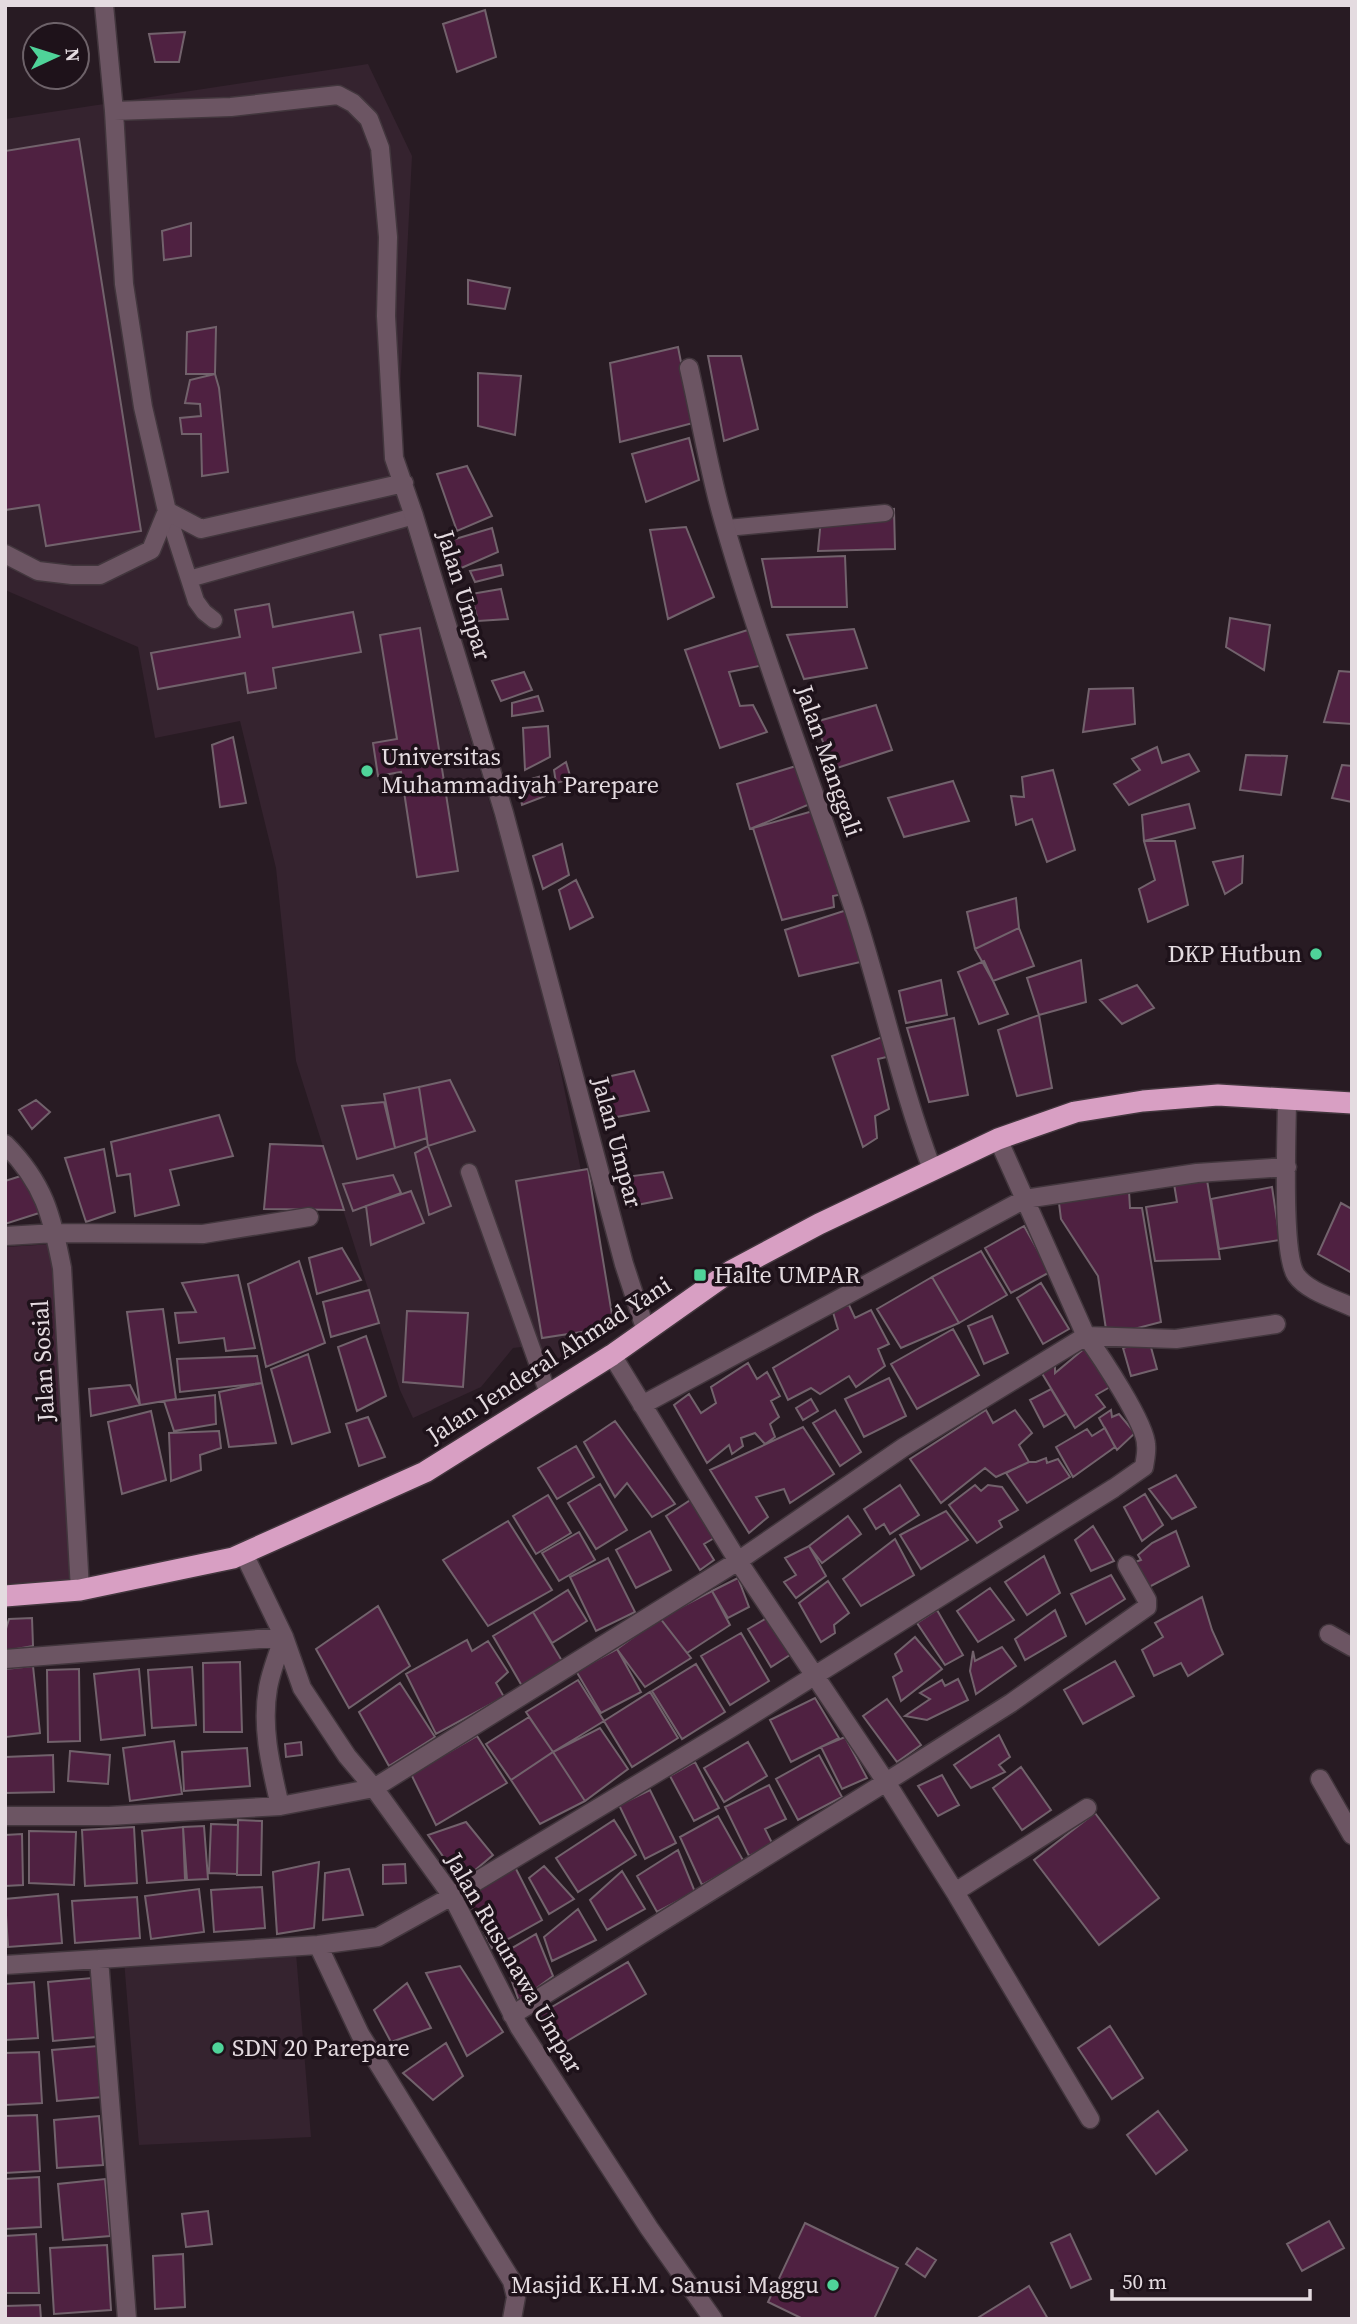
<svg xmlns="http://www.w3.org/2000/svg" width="1357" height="2324" viewBox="0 0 1357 2324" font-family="'Source Serif 4',serif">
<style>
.built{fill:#35232f}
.green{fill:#412437}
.building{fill:#4f2141;stroke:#72626c;stroke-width:2}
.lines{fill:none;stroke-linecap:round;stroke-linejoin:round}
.lane-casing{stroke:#42363d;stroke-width:19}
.street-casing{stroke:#42363d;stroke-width:21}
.highway-casing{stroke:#42363d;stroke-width:24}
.lane{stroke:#6c5563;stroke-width:16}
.street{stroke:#6c5563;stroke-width:18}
.highway{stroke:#d89fc3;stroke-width:21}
.poi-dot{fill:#4fd399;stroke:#1e121a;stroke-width:2.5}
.labels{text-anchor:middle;stroke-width:7;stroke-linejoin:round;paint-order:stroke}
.street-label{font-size:24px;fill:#e4dbe0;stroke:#1e121a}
.poi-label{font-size:24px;fill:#e4dbe0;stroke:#1e121a;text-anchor:start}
</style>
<rect width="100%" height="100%" fill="#281b23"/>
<path class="built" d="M368 64 412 156 395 490 526 923 555 1044 592 1224 595 1320 600 1337 551 1362 538 1345 513 1348 481 1387 413 1418 400 1390 296 1061 276 868 240 721 155 738 138 647 5 590V119Z
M296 1953 311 2137 139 2145 124 1960Z"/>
<path class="green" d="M53 1244 72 1580 5 1584V1247Z"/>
<path class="building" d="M485 10 496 57 457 72 443 24Z
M185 32 179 62H155L149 34Z
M79 139 141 531 46 546 39 505 5 510V151Z
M191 223V256L164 260 162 231Z
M468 280 510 288 505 309 468 304Z
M216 327 215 374H186L187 332Z
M678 347 693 423 620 442 610 363Z
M708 356H741L758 429 724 441Z
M478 373 521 376 515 435 478 426Z
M215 374 219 388 228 472 202 476 201 434H182L180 418 201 416 200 404 185 403 190 380Z
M689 438 699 480 646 502 632 454Z
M467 466 492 516 457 531 437 474Z
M894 509 895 549 818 551 821 519Z
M686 527 714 597 668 619 650 530Z
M492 528 498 552 459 569 452 540Z
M845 556 847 607H772L762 559Z
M501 565 503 575 475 582 470 571Z
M501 589 508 619 478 621 471 594Z
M269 604 273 627 353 612 361 652 273 668 276 688 248 693 245 673 158 689 151 653 240 637 235 610Z
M1230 618 1270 625 1264 670 1226 647Z
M757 627 769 664 729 672 740 706 753 705 767 732 720 748 685 650Z
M420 628 458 871 417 877 401 772 378 776 373 743 397 739 380 635Z
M854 629 867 668 804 679 787 635Z
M1339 671 1352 672V724L1324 722Z
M524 672 532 690 501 701 492 681Z
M1133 688 1135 724 1083 732 1089 689Z
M538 696 543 711 512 716V703Z
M876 705 892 750 834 769 815 722Z
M548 726 550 757 525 770 523 728Z
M233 737 246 803 220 807 212 745Z
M1157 747 1162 763 1189 754 1199 771 1129 805 1114 784 1140 770 1132 759Z
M1246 755 1287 756 1281 795 1240 790Z
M566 762 571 779 556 783 554 770Z
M1342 765 1352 766V802L1332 798Z
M796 766 810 804 750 829 737 784Z
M1053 770 1075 850 1047 862 1032 819 1016 825 1011 796 1024 797 1022 777Z
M545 775V796L522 805 517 783Z
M953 781 969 821 904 837 888 798Z
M1189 804 1195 828 1144 841 1142 815Z
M820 809 848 893 833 896 834 907 782 920 753 828Z
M1144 841H1175L1188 905 1148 922 1139 889 1155 880Z
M562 844 569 875 543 889 533 856Z
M1243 856 1242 883 1225 894 1213 862Z
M576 880 593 917 570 929 559 890Z
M1016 898 1019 928 975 949 967 912Z
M853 908 869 960 799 976 785 930Z
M1019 928 1034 966 993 981 975 949Z
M1081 960 1086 1002 1039 1015 1027 978Z
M984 961 1008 1014 979 1024 958 972Z
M941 980 947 1015 906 1023 899 991Z
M1137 985 1154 1008 1122 1024 1100 1000Z
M1039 1015 1052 1088 1017 1096 998 1030Z
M954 1018 968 1095 929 1102 907 1028Z
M890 1034 895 1055 878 1059 889 1109 875 1116 877 1138 863 1147 832 1056Z
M634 1071 649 1111 611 1118 602 1078Z
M450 1080 475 1131 428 1146 419 1087Z
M419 1087 427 1138 395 1148 384 1094Z
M36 1100 50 1112 32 1129 19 1110Z
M384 1102 395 1148 357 1159 342 1106Z
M219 1115 233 1156 170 1170 179 1205 135 1216 130 1174 117 1176 111 1142Z
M270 1144 323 1146 344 1210 264 1209Z
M428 1146 451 1206 429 1215 415 1153Z
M104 1149 115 1212 86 1222 65 1158Z
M588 1169 614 1327 542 1338 516 1181Z
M663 1172 672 1198 627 1207 625 1177Z
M27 1174 39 1213 5 1224V1181Z
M393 1175 401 1193 353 1211 343 1184Z
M1207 1180 1220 1259 1155 1261 1146 1207 1177 1202 1174 1184Z
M1272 1187 1280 1240 1219 1249 1211 1199Z
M411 1191 424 1223 371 1245 366 1206Z
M1129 1191 1130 1208H1142L1161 1322 1107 1336 1098 1276 1061 1219 1059 1203Z
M1341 1203 1352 1209V1273L1318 1254Z
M1024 1226 1050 1272 1011 1293 985 1248Z
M342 1248 361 1280 317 1294 309 1258Z
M981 1251 1007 1295 959 1323 932 1277Z
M299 1261 325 1343 266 1367 248 1284Z
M238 1275 255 1348 226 1351 224 1338 179 1343 175 1313 196 1312 182 1283Z
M932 1277 959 1323 901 1348 877 1309Z
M1041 1283 1069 1329 1043 1344 1017 1298Z
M369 1290 379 1323 331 1337 323 1302Z
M849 1305 855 1318 871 1310 889 1344 878 1349 885 1366 856 1387 849 1376 820 1394 811 1388 788 1400 773 1368 838 1329 832 1309Z
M163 1309 176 1399 140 1405 127 1312Z
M407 1311 468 1313 463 1387 403 1382Z
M992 1316 1008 1353 984 1364 968 1326Z
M953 1329 979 1375 917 1409 891 1364Z
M366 1336 386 1396 357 1411 338 1347Z
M1149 1340 1157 1369 1131 1376 1123 1348Z
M1085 1348 1110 1387 1096 1395 1105 1407 1075 1428 1040 1370 1055 1366V1373Z
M308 1354 330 1432 292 1444 271 1369Z
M257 1356 262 1383 180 1392 177 1359Z
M748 1363 757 1379 767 1372 780 1396 771 1401 779 1417 770 1424 775 1437 765 1444 755 1433 741 1438 743 1446 732 1454 729 1445 707 1463 674 1405 689 1394 701 1413 716 1403 711 1387Z
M889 1378 906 1416 864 1437 845 1399Z
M262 1383 276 1443 229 1447 219 1392Z
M130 1385 140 1405 91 1416 89 1389Z
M1051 1389 1066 1414 1044 1427 1030 1400Z
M215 1395 216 1424 174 1431 164 1401Z
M811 1399 818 1411 803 1420 796 1408Z
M835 1410 861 1452 840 1466 813 1423Z
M986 1410 993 1423 1015 1410 1032 1433 1019 1445 1029 1462 996 1477 985 1468 941 1503 910 1459Z
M1111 1410 1112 1417 1119 1414 1135 1433 1117 1450 1099 1418Z
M151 1411 166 1480 122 1494 108 1422Z
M368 1417 385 1457 359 1466 346 1424Z
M615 1421 675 1504 652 1517 627 1483 615 1497 584 1442Z
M803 1427 834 1474 790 1503 784 1489 756 1497 768 1517 749 1533 710 1470Z
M1105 1428 1115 1447 1073 1477 1056 1447 1087 1429 1092 1436Z
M219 1431 221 1448 200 1455 201 1470 171 1481 169 1433Z
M576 1446 594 1477 557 1499 538 1468Z
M1046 1458 1047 1463 1058 1459 1070 1477 1027 1503 1006 1473 1029 1462H1036Z
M1176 1475 1196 1507 1172 1519 1149 1489Z
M600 1484 627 1530 596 1549 568 1503Z
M900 1485 919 1515 890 1534 884 1524 876 1529 864 1509Z
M975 1485 981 1491 988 1485 1002 1487 1018 1510 999 1521 1002 1527 977 1543 949 1505Z
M1145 1494 1163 1525 1142 1541 1124 1507Z
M548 1495 571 1533 536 1554 513 1516Z
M692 1499 716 1537 704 1544 714 1560 700 1570 666 1516Z
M946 1511 968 1540 921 1569 900 1535Z
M848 1516 861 1534 822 1563 809 1546Z
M508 1521 552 1590 488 1626 443 1560Z
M1093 1526 1114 1561 1091 1571 1075 1540Z
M650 1531 671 1570 636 1588 616 1550Z
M1176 1531 1189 1566 1149 1587 1127 1565 1141 1560 1138 1555 1152 1543Z
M579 1532 595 1560 559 1581 542 1553Z
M895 1539 914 1575 861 1606 843 1579Z
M809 1546 826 1576 796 1598 784 1582 796 1575 785 1558Z
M1044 1556 1060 1593 1027 1615 1005 1582Z
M608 1558 635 1612 596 1631 570 1577Z
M1111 1575 1125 1599 1086 1624 1071 1594Z
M738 1578 749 1607 728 1618 712 1591Z
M828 1581 849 1613 834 1625 835 1633 821 1642 799 1603Z
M990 1588 1014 1620 978 1642 957 1611Z
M568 1590 587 1621 552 1643 533 1612Z
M712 1591 730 1625 687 1653 660 1618Z
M1202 1597 1212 1630 1223 1654 1188 1676 1181 1663 1154 1676 1142 1650 1163 1637 1155 1623Z
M378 1606 410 1666 349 1708 316 1649Z
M937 1610 963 1655 945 1665 917 1623Z
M1055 1610 1066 1636 1025 1660 1015 1639Z
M533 1612 562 1661 522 1686 493 1636Z
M770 1616 793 1653 771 1667 748 1629Z
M32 1618 33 1646 5 1651V1632L9 1619Z
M660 1618 691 1658 645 1687 617 1649Z
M741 1633 769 1681 730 1705 701 1656Z
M915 1637 942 1669 901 1701 893 1677 902 1671 895 1654Z
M467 1640 472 1651 488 1641 508 1672 496 1683 504 1697 436 1734 406 1674Z
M1002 1647 1016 1666 976 1694 970 1671 973 1651 975 1661Z
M617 1649 641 1692 601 1713 576 1671Z
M1115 1661 1134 1696 1083 1724 1064 1690Z
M240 1662 242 1732H204L203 1663Z
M696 1664 725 1712 682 1739 652 1691Z
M33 1666 40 1733 6 1737 5 1669Z
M192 1667 196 1725 152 1728 148 1670Z
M79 1669 80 1741 48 1742 47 1670Z
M139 1669 145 1735 101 1740 94 1674Z
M958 1679 968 1700 927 1720 905 1716 930 1699 920 1693 942 1680 945 1686Z
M578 1680 604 1721 553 1752 526 1712Z
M400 1683 435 1737 389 1766 359 1712Z
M650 1692 678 1738 632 1767 604 1721Z
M815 1698 839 1738 791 1762 770 1720Z
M887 1699 921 1745 897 1762 863 1716Z
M529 1717 553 1752 511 1780 486 1744Z
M600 1728 628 1769 585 1801 553 1752Z
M999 1735 1010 1757 999 1765 1005 1772 971 1788 954 1765Z
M477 1736 507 1783 436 1825 411 1774Z
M845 1737 867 1778 842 1789 821 1747Z
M174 1741 182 1794 130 1801 123 1748Z
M301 1742 302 1755 286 1757 285 1744Z
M748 1742 767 1776 724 1802 704 1768Z
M247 1748 250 1786 184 1791 182 1752Z
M70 1751 110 1755 108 1784 68 1781Z
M553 1752 585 1801 540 1824 511 1780Z
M53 1755 54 1792 5 1793V1757Z
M819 1755 842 1797 798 1820 776 1779Z
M695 1762 719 1808 694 1821 670 1776Z
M1021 1767 1051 1810 1022 1830 993 1788Z
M942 1775 959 1805 938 1816 918 1786Z
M769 1785 786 1819 765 1829 773 1845 749 1856 725 1807Z
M650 1790 676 1843 645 1859 619 1805Z
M1095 1813 1159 1898 1099 1945 1034 1860Z
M718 1816 744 1862 702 1885 680 1837Z
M238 1820 262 1821 261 1875H237Z
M614 1820 636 1855 578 1892 556 1858Z
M466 1822 493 1855 461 1882 428 1835Z
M211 1824 238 1825 237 1874 209 1873Z
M204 1826 208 1879 187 1880 183 1827Z
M134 1827 137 1883 85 1886 82 1830Z
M183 1827 185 1880 147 1883 142 1831Z
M29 1831 76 1832 74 1885 29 1883Z
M22 1834 23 1885 5 1886V1835Z
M678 1850 695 1892 657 1912 637 1876Z
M319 1862 314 1928 277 1934 273 1872Z
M405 1864 406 1883 383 1884V1865Z
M514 1865 542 1920 492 1948 467 1898Z
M544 1866 574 1899 549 1914 529 1878Z
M349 1869 363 1915 323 1920 325 1873Z
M622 1871 645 1909 607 1930 590 1900Z
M262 1887 265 1928 214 1932 211 1890Z
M199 1889 204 1932 151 1939 145 1896Z
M58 1894 62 1943 8 1947 5 1899Z
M137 1897 140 1938 75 1943 72 1901Z
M578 1909 596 1940 552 1961 544 1937Z
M536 1934 553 1976 519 2001 502 1954Z
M628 1962 646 1994 559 2046 540 2014Z
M460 1966 503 2032 467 2056 426 1973Z
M92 1978 97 2037 53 2041 48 1982Z
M34 1982 38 2038 5 2040V1984Z
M407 1983 431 2028 391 2042 374 2010Z
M1110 2026 1143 2078 1112 2099 1078 2048Z
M446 2043 463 2076 433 2100 403 2073Z
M98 2046 103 2097 57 2101 52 2050Z
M39 2052 42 2103 5 2105V2053Z
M1158 2111 1187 2150 1156 2174 1127 2135Z
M37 2115 40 2171 5 2173V2116Z
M99 2116 103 2165 57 2168 54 2120Z
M39 2177 41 2227 5 2229V2179Z
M105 2179 110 2236 63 2240 58 2184Z
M208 2211 212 2244 186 2247 182 2214Z
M1329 2221 1344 2248 1302 2271 1287 2244Z
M805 2223 898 2268 874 2319H803L768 2302Z
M36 2234 39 2293H5V2236Z
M1070 2234 1091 2279 1071 2288 1051 2243Z
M107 2245 111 2310 54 2314 50 2248Z
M917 2248 936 2260 925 2277 906 2264Z
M183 2254 185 2307 155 2309 153 2256Z
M1029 2286 1048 2319H976Z
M40 2305 41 2319H5V2306Z"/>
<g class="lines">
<g class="lane-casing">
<path id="lane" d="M167 511 196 601 204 612 214 620
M727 528 885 513
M189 579 414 516
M469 1172 549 1396"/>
</g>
<g class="street-casing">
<path id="street" d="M104 5 114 111 124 284 143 407 167 511 201 529 404 483
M114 111 231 107 338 95 353 103 369 119 380 148 388 237 386 316 394 458 414 516 504 813 624 1264 646 1331
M689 368C700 416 708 465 721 512 759 647 810 777 854 910 882 996 900 1084 932 1169
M5 554 38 571 72 575H100L151 550 167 511
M1287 1098C1287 1131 1281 1253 1296 1275 1307 1291 1335 1299 1352 1307
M5 1144C44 1183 52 1216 62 1268L80 1590
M5 1236 56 1233 203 1234 309 1217
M1086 1336 1176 1339 1276 1324
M642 1405 1025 1199 1197 1173 1287 1167
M244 1554 284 1637 302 1688 347 1756 374 1788 452 1896 519 2027 649 2228 713 2319
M1329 1634 1352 1647
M5 1659 284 1637C278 1653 271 1671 268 1688 261 1728 271 1767 280 1806
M1320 1779 1352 1835
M5 1816H109L280 1806 374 1788 738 1561 612 1355
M955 1892 1087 1808
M318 1945 360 2034 512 2281 516 2297 512 2319
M99 1959 127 2319
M5 1965 318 1945 378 1937 452 1896 731 1728 1114 1488 1144 1467C1145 1460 1147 1452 1146 1445 1146 1424 1100 1355 1086 1336
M512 2015 886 1782 738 1561 904 1447 1086 1336 998 1139
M1090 2119 955 1892 886 1782 1011 1703 1147 1607V1600L1127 1565"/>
</g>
<g class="highway-casing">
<path id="highway" d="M5 1596 80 1590 233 1558 425 1472 612 1355 731 1271 819 1224 998 1139 1075 1112 1143 1101 1218 1095 1352 1103"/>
</g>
<use href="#lane" class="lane"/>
<use href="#street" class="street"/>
<use href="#highway" class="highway"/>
</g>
<g class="poi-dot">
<circle cx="367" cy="771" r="7"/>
<circle cx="1316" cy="954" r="7"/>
<rect x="693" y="1268" width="14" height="14" rx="3.5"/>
<circle cx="218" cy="2048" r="7"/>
<circle cx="833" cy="2285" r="7"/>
</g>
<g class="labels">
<g class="street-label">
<text transform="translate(464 595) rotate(73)" y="8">Jalan Umpar</text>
<text transform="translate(829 761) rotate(71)" y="8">Jalan Manggali</text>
<text transform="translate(617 1142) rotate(75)" y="8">Jalan Umpar</text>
<text transform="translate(549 1360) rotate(-33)" y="8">Jalan Jenderal Ahmad Yani</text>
<text transform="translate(43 1361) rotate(-93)" y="8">Jalan Sosial</text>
<text transform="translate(514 1963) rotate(60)" y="8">Jalan Rusunawa Umpar</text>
</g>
<g class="poi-label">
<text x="381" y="765">Universitas<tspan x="381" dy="28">Muhammadiyah Parepare</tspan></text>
<text x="1302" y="962" text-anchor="end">DKP Hutbun</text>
<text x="714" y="1283">Halte UMPAR</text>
<text x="232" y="2056">SDN 20 Parepare</text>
<text x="819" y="2293" text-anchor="end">Masjid K.H.M. Sanusi Maggu</text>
</g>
</g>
<rect width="1357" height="2324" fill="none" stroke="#e4dbe0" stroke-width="14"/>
<g transform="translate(56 56) rotate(86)"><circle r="33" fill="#1e121a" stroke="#6d6269" stroke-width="2"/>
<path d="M0-5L12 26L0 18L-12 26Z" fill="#4fd399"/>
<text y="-10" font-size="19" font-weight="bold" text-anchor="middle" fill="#e4dbe0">N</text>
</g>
<path d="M1112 2289v10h198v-10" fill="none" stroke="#e4dbe0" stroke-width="3.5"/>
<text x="1122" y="2289" font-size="21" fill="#e4dbe0" stroke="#1e121a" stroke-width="5" paint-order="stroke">50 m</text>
</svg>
